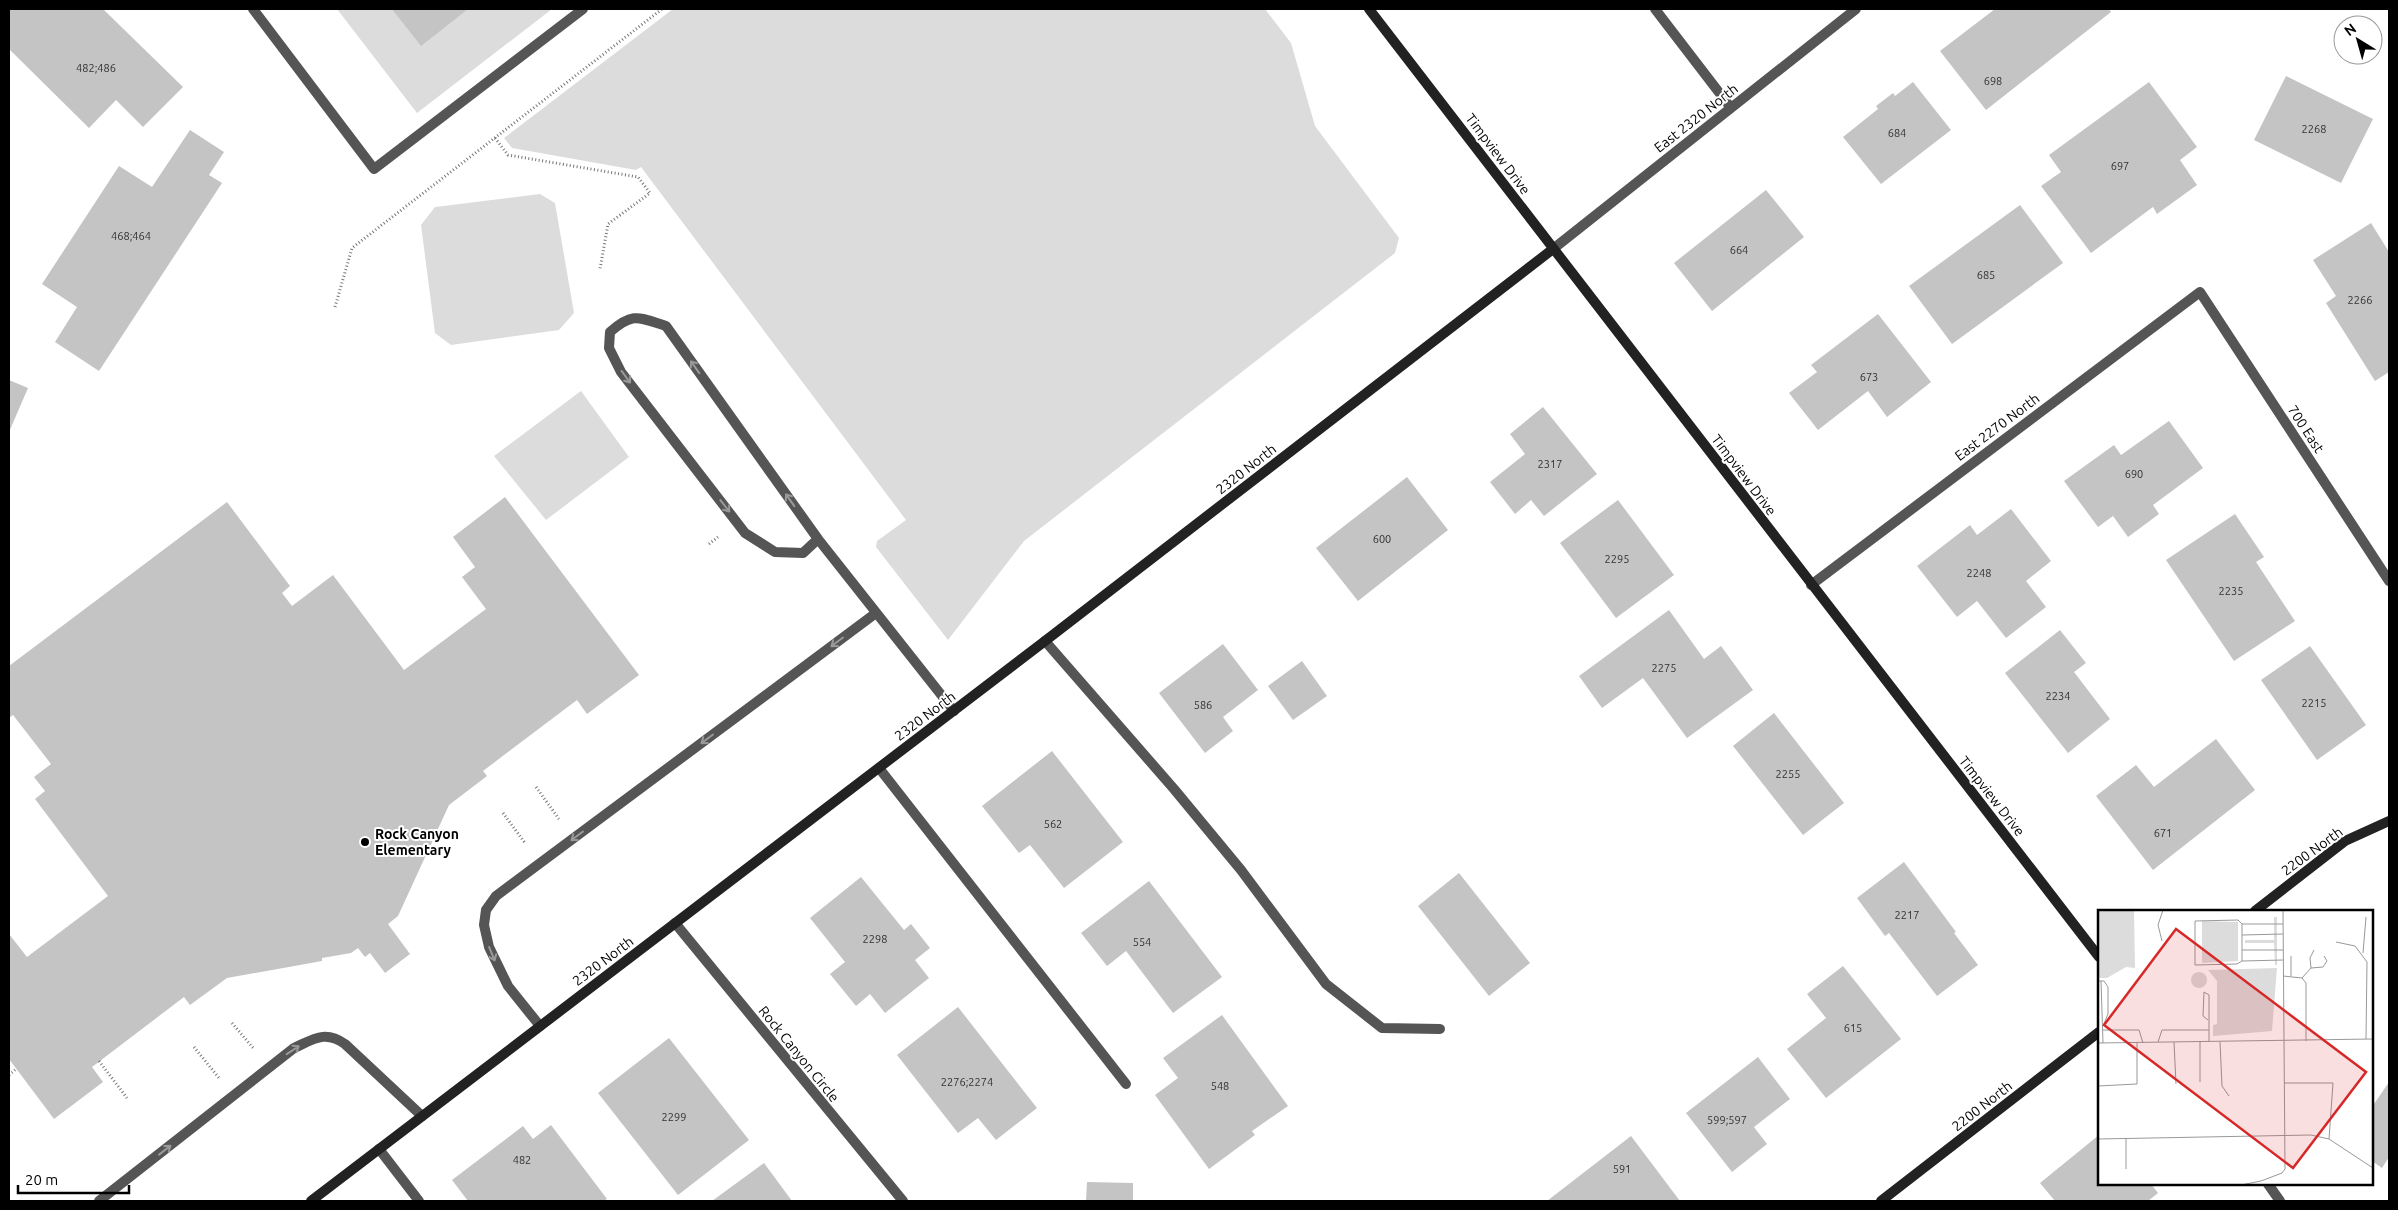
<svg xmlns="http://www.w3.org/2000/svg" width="2398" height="1210" viewBox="0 0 2398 1210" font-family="Ubuntu,sans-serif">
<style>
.green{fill:#dcdcdc}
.building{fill:#c4c4c4}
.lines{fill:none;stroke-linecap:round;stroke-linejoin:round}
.path{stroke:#777;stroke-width:3;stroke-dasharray:1 2.5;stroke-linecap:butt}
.lane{stroke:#555;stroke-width:10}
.street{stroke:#555;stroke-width:10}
.secondary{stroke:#222;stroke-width:10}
.oneway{stroke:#999}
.poi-dot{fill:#000;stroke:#fff;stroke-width:2}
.labels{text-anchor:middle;stroke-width:4;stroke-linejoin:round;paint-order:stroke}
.number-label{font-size:11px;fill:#313131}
.street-label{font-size:14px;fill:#000;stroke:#fff}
.poi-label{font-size:14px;font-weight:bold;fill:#000;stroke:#fff;text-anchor:start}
.inset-road{fill:none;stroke:#999;stroke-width:1}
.view{fill:#d62828;fill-opacity:0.15;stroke:#d62828;stroke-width:2.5}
.inset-edge{fill:none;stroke:#000;stroke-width:2.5}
</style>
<rect width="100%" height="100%" fill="#fff"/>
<path class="green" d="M337 9H552L417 113Z
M673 9H1265L1291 43 1315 126 1399 238 1395 253 1024 541 948 640 876 547 877 541 906 520 641 167 636 170 512 148 504 138Z
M540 194 555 203 574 313 559 330 451 345 435 333 421 225 435 207Z
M581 391 629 457 546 520 494 456Z"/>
<path class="building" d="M9 9H103L183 87 143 127 116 100 89 128 9 49Z
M392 9H468L421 46Z
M1995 9H2109L2111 12 1986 110 1940 51Z
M2286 76 2373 119 2341 183 2254 140Z
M1913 82 1951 130 1881 184 1843 137 1878 109 1876 106 1893 93 1895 96Z
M2149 82 2197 147 2180 160 2197 185 2157 214 2153 207 2091 253 2041 186 2061 172 2049 155Z
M190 130 224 152 209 175 222 183 99 371 55 342 77 307 42 284 119 166 152 187Z
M1766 190 1804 237 1712 311 1674 263Z
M2020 205 2063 263 1952 344 1909 286Z
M2371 223 2389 252V372L2375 381 2326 303 2336 296 2313 260Z
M1878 314 1931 382 1887 417 1868 391 1818 430 1789 393 1817 372 1811 365Z
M9 380 28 388 9 432Z
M1543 407 1597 474 1544 516 1531 500 1515 514 1490 482 1525 454 1510 434Z
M2169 421 2203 468 2153 505 2159 514 2128 537 2113 516 2098 527 2064 481 2114 445 2121 455Z
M1407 477 1448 530 1358 601 1316 548Z
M505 497 639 675 587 714 577 700 483 771 487 776 449 805 398 916 388 924 410 954 385 973 370 953 365 957 358 948 351 953 322 958V961L227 978 190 1005 184 997 92 1067 103 1082 54 1119 9 1059V934L27 957 108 896 35 799 45 791 34 777 51 764 13 715 9 718V666L227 502 290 586 282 593 292 606 333 575 404 670 486 609 462 577 475 567 453 537Z
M1618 500 1674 575 1616 618 1560 543Z
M2011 509 2051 561 2026 581 2046 607 2006 638 1977 601 1957 617 1917 566 1970 525 1977 535Z
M2235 514 2264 557 2256 562 2295 621 2234 661 2166 560Z
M1669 610 1704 659 1721 646 1753 690 1687 738 1643 678 1602 708 1579 676Z
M2060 630 2086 663 2074 672 2110 719 2068 753 2005 673Z
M1223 644 1258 690 1223 717 1233 731 1205 753 1159 693Z
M2310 646 2366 725 2317 760 2261 680Z
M1302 661 1327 696 1293 720 1268 686Z
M1774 713 1844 803 1803 835 1733 746Z
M2216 739 2255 790 2153 870 2096 796 2136 765 2154 787Z
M1052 751 1123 842 1064 888 1030 845 1019 853 982 806Z
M1904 862 1956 932 1954 933 1978 965 1937 996 1889 933 1885 936 1857 898Z
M1459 873 1530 963 1489 996 1418 906Z
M861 877 904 930 911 924 930 948 915 960 929 978 885 1013 870 994 856 1006 830 974 845 962 810 918Z
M1149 881 1222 977 1173 1013 1126 951 1107 966 1081 933Z
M1843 966 1901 1039 1826 1098 1787 1049 1826 1018 1807 994Z
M958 1007 1037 1108 996 1140 978 1118 958 1133 897 1055Z
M1222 1015 1288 1106 1252 1131 1255 1135 1209 1169 1155 1095 1178 1078 1163 1058Z
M669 1038 749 1140 678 1195 598 1093Z
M1758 1057 1790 1099 1754 1127 1767 1144 1732 1172 1686 1113Z
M2389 1082V1157L2382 1168 2372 1161V1107Z
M551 1125 607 1199 603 1201H468L452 1180 523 1126 533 1139Z
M2099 1135V1184H2151L2158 1193 2148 1201H2055L2040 1183Z
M1631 1136 1680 1201H1547Z
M764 1163 792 1201H712Z
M1087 1182 1133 1183V1201H1086Z"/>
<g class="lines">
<path class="path" d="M495 138 508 155 638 177 650 193 608 224 600 269
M335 307 352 248 662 9
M709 544 718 537
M536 787 559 819
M503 813 525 843
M232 1023 254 1049
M194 1047 219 1078
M99 1061 127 1098
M9 1075 16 1069"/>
<path class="lane" d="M253 9 374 169 583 9
M818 539 803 553 775 552 745 533 621 372 609 348 610 332C633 312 638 317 666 326L818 539 954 711
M1045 641 1174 789 1241 870 1326 984 1382 1028 1440 1029
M879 768 1126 1084
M540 1026 508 986 489 947 484 925 486 910 496 896 876 613
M99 1201 294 1048C314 1039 325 1030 345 1044L422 1116"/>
<path class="street" d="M1655 9 1731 108
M1553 249 1856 9
M1811 585 2200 292 2389 581
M675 923 903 1201
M379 1149 419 1201
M2268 1184 2280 1201"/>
<path class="secondary" d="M1369 9 2099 957
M2255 911 2345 841 2389 821
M311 1201 1045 641 1553 249
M1881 1201 2099 1032"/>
</g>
<defs><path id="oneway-shaft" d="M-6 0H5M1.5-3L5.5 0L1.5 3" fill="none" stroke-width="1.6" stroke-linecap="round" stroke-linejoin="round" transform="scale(1.25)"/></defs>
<g class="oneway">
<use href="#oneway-shaft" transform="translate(695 367) rotate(-125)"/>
<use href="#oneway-shaft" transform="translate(626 377) rotate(54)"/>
<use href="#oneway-shaft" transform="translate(790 500) rotate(-125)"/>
<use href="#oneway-shaft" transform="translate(725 506) rotate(52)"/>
<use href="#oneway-shaft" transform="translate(837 642) rotate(143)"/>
<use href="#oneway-shaft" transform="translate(707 739) rotate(143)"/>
<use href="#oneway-shaft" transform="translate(577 836) rotate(143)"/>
<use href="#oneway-shaft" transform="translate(492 954) rotate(68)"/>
<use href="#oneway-shaft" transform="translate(293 1050) rotate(-33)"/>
<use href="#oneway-shaft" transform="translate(165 1150) rotate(-38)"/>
</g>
<circle class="poi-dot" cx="365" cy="842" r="5"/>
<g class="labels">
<g class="number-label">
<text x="96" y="72">482;486</text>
<text x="1993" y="85">698</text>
<text x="2314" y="133">2268</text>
<text x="1897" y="137">684</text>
<text x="2120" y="170">697</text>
<text x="131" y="240">468;464</text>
<text x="1739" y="254">664</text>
<text x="1986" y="279">685</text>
<text x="2360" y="304">2266</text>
<text x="1869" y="381">673</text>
<text x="1550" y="468">2317</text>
<text x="2134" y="478">690</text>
<text x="1382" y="543">600</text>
<text x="1617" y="563">2295</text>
<text x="1979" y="577">2248</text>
<text x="2231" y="595">2235</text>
<text x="1664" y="672">2275</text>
<text x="2058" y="700">2234</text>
<text x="2314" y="707">2215</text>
<text x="1203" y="709">586</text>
<text x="1788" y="778">2255</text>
<text x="1053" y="828">562</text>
<text x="2163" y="837">671</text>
<text x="1907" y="919">2217</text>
<text x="875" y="943">2298</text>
<text x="1142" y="946">554</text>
<text x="1853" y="1032">615</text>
<text x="967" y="1086">2276;2274</text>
<text x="1220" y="1090">548</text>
<text x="674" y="1121">2299</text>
<text x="1727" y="1124">599;597</text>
<text x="522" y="1164">482</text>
<text x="1622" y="1173">591</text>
</g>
<g class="street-label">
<text transform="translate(1696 118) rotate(-38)" y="5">East 2320 North</text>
<text transform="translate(1498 154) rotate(53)" y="5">Timpview Drive</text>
<text transform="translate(1997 427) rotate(-37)" y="5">East 2270 North</text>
<text transform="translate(2306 429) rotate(57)" y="5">700 East</text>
<text transform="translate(1246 469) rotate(-38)" y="5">2320 North</text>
<text transform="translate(1744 475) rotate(53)" y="5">Timpview Drive</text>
<text transform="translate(925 716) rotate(-37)" y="5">2320 North</text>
<text transform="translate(1992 796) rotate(52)" y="5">Timpview Drive</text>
<text transform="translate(2312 851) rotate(-36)" y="5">2200 North</text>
<text transform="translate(603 961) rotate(-37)" y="5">2320 North</text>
<text transform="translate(799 1054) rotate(51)" y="5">Rock Canyon Circle</text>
<text transform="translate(1982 1106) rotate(-38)" y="5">2200 North</text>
</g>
<g class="poi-label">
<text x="375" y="839">Rock Canyon<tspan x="375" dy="16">Elementary</tspan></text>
</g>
</g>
<g transform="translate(2098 910)">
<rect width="275" height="275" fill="#fff"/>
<path d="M0 0H36L37 58 28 57 9 68H0ZM176 7H179V55H177L176 33H147V30H176ZM104 11 140 12V51L104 53ZM179 58 174 121 115 126V115L119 114V71L110 60ZM93 70a8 8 0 1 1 16 0a8 8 0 1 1-16 0Z" fill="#dcdcdc"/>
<path class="inset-road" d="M185 14H144V51L185 50M144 25 185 24M64 31 60 15 65 0M238 32 257 36 269 52 268 129M144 40H185M265 43 268 7M193 46V66M144 51 139 54 97 55V11L140 10 144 14M213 58 225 57 229 51 226 46M185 66 204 68 208 73V131M204 68 213 58 212 48 216 40M0 71H6L10 77V104L5 116M3 71 5 133M110 110 105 106 106 82 111 85V132M4 120H41L45 133M60 132 64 120H111M76 132 78 174M102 132V172M122 132 124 176 131 186M0 133 275 129M186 173H235L231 229M0 176 39 174V133M0 229 213 225 231 229 275 258M28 259V228M143 275 163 271 184 263 187 259 185 0"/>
<path class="view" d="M78 19 268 162 195 258 6 115Z"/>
<rect width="275" height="275" class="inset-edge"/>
</g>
<rect width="2398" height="1210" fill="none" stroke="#000000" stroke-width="20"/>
<g transform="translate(2358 40) rotate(323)"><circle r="24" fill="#ffffff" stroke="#999999"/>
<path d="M0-4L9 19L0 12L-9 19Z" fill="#000000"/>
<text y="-8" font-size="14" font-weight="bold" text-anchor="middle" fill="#000000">N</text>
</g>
<path d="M18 1185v8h111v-8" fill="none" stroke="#000000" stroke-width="2.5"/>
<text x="25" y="1185" font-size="15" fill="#000000" stroke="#ffffff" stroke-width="4" paint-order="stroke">20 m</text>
</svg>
